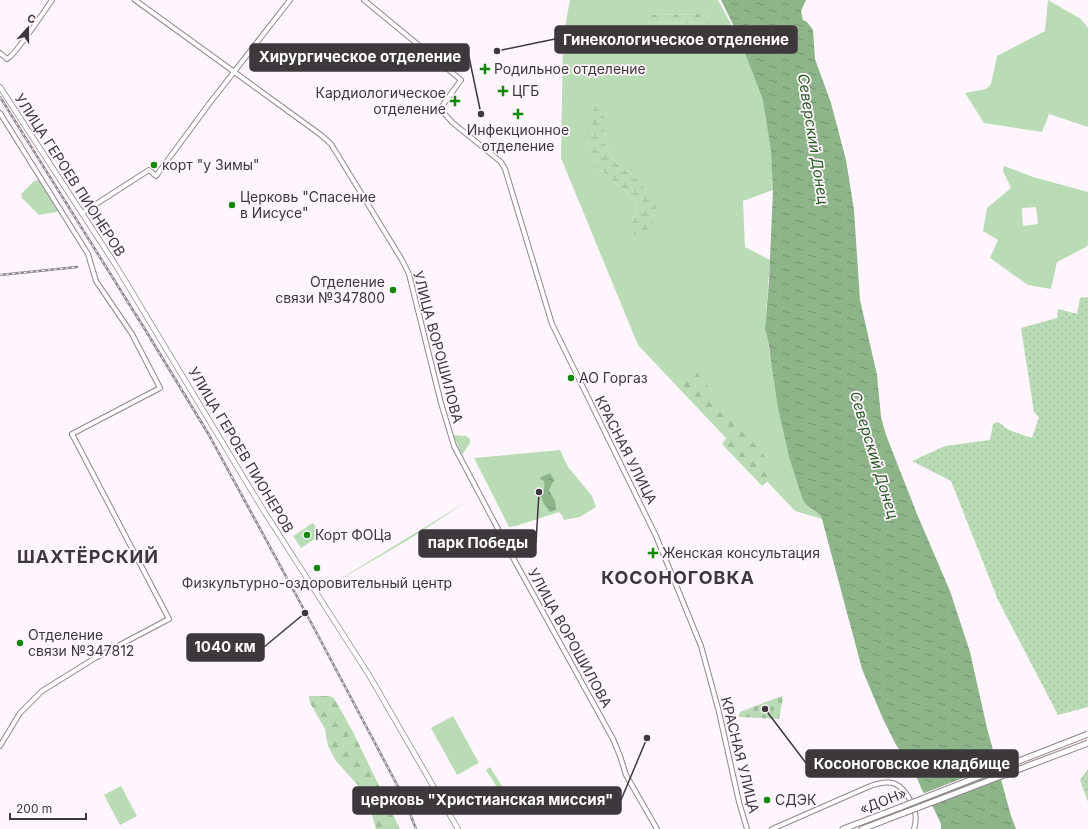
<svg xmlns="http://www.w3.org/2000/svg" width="1088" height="829" viewBox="0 0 1088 829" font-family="Inter,sans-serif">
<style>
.green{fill:#b9dbb5;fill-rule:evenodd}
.forest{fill:url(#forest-firs)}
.wetland{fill:url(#wetland-marsh)}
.cemetery{fill:url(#cemetery-stones)}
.garden{fill:url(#garden-dots)}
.water{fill:url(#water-ripples)}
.pier{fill:#fff5fc}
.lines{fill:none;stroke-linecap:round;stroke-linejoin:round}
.secondary-casing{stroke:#91868e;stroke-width:6}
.primary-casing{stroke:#91868e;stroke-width:6}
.highway-casing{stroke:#91868e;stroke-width:7}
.secondary{stroke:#fff;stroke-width:4}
.primary{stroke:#fff;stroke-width:4.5}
.highway{stroke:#fff;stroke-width:5}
.rail-casing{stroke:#8e878c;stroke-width:2.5}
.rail{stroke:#fff5fc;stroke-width:1;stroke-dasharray:3;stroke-linecap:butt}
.highway-bridge-casing{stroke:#91868e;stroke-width:7;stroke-linecap:butt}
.highway-bridge{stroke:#fff;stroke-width:5}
.poi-dot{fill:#118809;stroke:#fff5fc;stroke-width:1.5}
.labels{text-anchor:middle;stroke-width:3.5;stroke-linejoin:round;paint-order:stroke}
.poi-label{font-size:14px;fill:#3d383c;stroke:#fff5fc;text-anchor:start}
.street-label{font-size:14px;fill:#3d383c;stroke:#fff5fc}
.water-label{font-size:15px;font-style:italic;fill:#285c24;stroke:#fff5fc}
.district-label{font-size:18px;font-weight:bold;letter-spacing:1px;fill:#3d383c;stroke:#fff5fc}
.leader{fill:none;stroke:#3d383c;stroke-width:1.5}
.callout-dot{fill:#3d383c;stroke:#fff5fc;stroke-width:1.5}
.callout{fill:#3d383c;stroke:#3d383c;stroke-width:1.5}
.callout-label{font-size:15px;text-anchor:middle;font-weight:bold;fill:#fff}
</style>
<defs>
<pattern id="forest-firs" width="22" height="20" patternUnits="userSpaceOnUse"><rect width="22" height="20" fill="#b9dbb5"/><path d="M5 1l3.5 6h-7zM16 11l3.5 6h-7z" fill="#a0bd9d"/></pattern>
<pattern id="wetland-marsh" width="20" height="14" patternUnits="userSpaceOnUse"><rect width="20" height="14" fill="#b9dbb5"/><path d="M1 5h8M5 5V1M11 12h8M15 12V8" fill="none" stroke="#a0bd9d"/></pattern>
<pattern id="cemetery-stones" width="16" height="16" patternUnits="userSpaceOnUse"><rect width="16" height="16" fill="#b9dbb5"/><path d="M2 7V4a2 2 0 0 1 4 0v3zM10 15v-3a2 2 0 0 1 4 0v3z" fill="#a0bd9d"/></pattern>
<pattern id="garden-dots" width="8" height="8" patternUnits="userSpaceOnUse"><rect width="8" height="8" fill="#b9dbb5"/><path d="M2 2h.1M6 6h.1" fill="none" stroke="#a0bd9d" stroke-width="1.8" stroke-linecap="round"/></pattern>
<pattern id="water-ripples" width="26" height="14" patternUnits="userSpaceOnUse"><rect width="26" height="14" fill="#8eb489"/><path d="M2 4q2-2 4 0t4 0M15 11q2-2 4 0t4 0" fill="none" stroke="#759371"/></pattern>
</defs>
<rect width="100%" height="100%" fill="#fff5fc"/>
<path class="green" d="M570 0H718C735 31 753 63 763 98 771 128 772 159 773 190L743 201 745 247 770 260 765 329 768 340 769 351 812 509 820 515 822 519 795 511 638 345 561 158 563 38ZM708 14 710 23 646 22 645 15ZM605 123 604 141 613 160 636 178 648 233 631 224 638 208 632 197 598 168 587 142Z
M1048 0 1081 19 1088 28V127L1049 114 1042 132 984 123 965 93 986 89 991 84 997 56 1045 31Z
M1004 166 1033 177 1088 192V245L1086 247 1057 262 1051 289 1028 285 990 258 998 240 983 231 987 208 1011 188 1003 171ZM1036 207 1038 224 1023 226 1022 208Z
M38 180H40L58 210 57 212 39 215 22 198 21 194 34 181Z
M453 435 466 436 470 439V443L462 455Z
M560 450 568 467 592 496 596 507 580 517 564 520 562 515 559 512 516 526 509 527 474 458Z
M471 499 408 540 322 590Z
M313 523 321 535 301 548 293 536Z
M453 716 479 763 457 775 431 728Z
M121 786 137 816 120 825 104 795Z"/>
<path class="forest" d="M708 14 710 23 645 22 644 15Z
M696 372 778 473 762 486 722 444 729 434 680 384Z
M309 696H330L334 698 353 732 400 829H376L366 794 336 761 328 746 325 729 310 703Z
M490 767 511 800 507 803 486 770Z"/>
<path class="wetland" d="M595 106 603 110 605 123 604 141 613 160 636 178 654 199 657 213 648 233 634 235 631 224 638 208 632 197 598 168 587 142 588 121Z"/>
<path class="cemetery" d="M782 696 783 698 779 719 739 717V714L740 712Z"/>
<path class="garden" d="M1088 297V707L1058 715 998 600 951 481 912 461 945 446 990 440 993 424 998 422 1009 430 1032 438 1039 417 1034 412 1021 328 1057 318 1058 309 1077 314 1080 298Z
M1088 769V802L1080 780Z"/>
<path class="water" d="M721 0H806L801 11 803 20 807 22 813 30 815 59 831 103 846 160 854 210 860 300 877 375 881 417 886 435 917 514 950 591 970 652 987 728 1011 816 1016 829H941V824L934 809 922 790 912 766 896 745 883 719 862 669 822 519 820 515 807 505 803 500 790 460 778 408 768 340 765 329 769 281 773 190 771 151 763 100 739 37Z
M550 473 554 480 549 490 555 501 556 510 550 512 544 504 540 494C545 490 545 487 544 481L540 479 541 477Z"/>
<path class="pier" d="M999 764 1001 771 926 800 922 794Z"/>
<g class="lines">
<g class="secondary-casing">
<path id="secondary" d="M135 0 321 135 331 144 402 260 409 274 441 403 454 446 517 565 613 739 620 756 626 775 657 829
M364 0 461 80 440 109 453 123 501 162 505 169 552 324 656 536 701 646 719 712 739 802 747 829
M0 53 7 59
M7 59C15 56 45 10 52 0
M0 113 88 254 96 281 132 334 160 388 72 434 169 619 95 658 42 691 20 713 0 746
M82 213 149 170 156 176 209 104 290 0
M772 829 868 787C891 778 902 782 912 804 916 813 917 819 914 829"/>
</g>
<g class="primary-casing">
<path id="primary" d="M0 87 115 264 262 508 369 675 458 829"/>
</g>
<g class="highway-casing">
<path id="highway" d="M843 829 901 807
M862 829 904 813"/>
</g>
<use href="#secondary" class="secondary"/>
<use href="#primary" class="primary"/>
<use href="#highway" class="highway"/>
<g class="rail-casing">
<path id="rail" d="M0 97 146 331 209 435 314 628 403 796 416 829
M0 275 77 267"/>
</g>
<use href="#rail" class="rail"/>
<g class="highway-bridge-casing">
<path id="highway-bridge" d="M901 807 1088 734
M904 813 1088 743"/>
</g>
<use href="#highway-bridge" class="highway-bridge"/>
</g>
<g class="poi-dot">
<path d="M483 63h4v4h4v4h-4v4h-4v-4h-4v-4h4z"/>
<path d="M501 85h4v4h4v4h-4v4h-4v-4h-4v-4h4z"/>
<path d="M453 95h4v4h4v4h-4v4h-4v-4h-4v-4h4z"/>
<path d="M516 108h4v4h4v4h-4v4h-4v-4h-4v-4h4z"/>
<circle cx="154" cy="165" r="4"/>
<circle cx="232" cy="205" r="4"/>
<circle cx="393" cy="290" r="4"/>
<circle cx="571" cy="378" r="4"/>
<circle cx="307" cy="535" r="4"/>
<path d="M651 547h4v4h4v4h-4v4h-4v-4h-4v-4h4z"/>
<circle cx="317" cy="568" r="4"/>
<circle cx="20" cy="643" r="4"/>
<circle cx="767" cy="800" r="4"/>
</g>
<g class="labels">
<g class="poi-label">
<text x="494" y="74">Родильное отделение</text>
<text x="512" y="96">ЦГБ</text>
<text x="446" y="98" text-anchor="end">Кардиологическое<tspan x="446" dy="16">отделение</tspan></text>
<text x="518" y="135" text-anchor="middle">Инфекционное<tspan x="518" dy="16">отделение</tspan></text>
<text x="162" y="170">корт "у Зимы"</text>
<text x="240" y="202">Церковь "Спасение<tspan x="240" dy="16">в Иисусе"</tspan></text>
<text x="385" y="287" text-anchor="end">Отделение<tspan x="385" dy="16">связи №347800</tspan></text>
<text x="579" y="383">АО Горгаз</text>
<text x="315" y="540">Корт ФОЦа</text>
<text x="662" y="558">Женская консультация</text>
<text x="317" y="588" text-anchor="middle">Физкультурно-оздоровительный центр</text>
<text x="28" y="640">Отделение<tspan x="28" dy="16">связи №347812</tspan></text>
<text x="775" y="805">СДЭК</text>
</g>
<g class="street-label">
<text transform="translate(70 175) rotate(57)" y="5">УЛИЦА ГЕРОЕВ ПИОНЕРОВ</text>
<text transform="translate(438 347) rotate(75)" y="5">УЛИЦА ВОРОШИЛОВА</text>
<text transform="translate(241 450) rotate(59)" y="5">УЛИЦА ГЕРОЕВ ПИОНЕРОВ</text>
<text transform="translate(626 450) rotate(63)" y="5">КРАСНАЯ УЛИЦА</text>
<text transform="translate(570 638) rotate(61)" y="5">УЛИЦА ВОРОШИЛОВА</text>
<text transform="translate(740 755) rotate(76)" y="5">КРАСНАЯ УЛИЦА</text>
<text transform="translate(883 801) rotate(-21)" y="5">«ДОН»</text>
</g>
<g class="water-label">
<text transform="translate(813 139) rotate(81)" y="5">Северский Донец</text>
<text transform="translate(874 455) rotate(73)" y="5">Северский Донец</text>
</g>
<g class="district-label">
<text x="88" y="563">ШАХТЁРСКИЙ</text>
<text x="678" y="584">КОСОНОГОВКА</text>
</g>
</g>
<path class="leader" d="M497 51L555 39M481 114L469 57M539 492L536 543M305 613L264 647M765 709L806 763M647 738L621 800"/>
<g class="callout-dot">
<circle cx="497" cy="51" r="4"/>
<circle cx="481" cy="114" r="4"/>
<circle cx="539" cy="492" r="4"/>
<circle cx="305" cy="613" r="4"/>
<circle cx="765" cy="709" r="4"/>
<circle cx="647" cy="738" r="4"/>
</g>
<g class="callout">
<rect x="555" y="26" width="242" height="27" rx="4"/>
<rect x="250" y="44" width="219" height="27" rx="4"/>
<rect x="419" y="530" width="117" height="27" rx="4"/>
<rect x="187" y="634" width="77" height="27" rx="4"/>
<rect x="806" y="750" width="212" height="27" rx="4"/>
<rect x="353" y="787" width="268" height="27" rx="4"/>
</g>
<g class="callout-label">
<text x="676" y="45">Гинекологическое отделение</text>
<text x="360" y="62">Хирургическое отделение</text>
<text x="478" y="548">парк Победы</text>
<text x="225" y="652">1040 км</text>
<text x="912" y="769">Косоноговское кладбище</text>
<text x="487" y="805">церковь "Христианская миссия"</text>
</g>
<g transform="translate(28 28) rotate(21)" stroke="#fff5fc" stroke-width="3" paint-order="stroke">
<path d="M0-3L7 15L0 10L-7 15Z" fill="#3d383c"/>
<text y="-6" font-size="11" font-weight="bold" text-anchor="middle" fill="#3d383c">С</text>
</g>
<path d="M10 813v6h76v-6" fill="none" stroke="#3d383c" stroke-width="2"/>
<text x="16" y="813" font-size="12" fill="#3d383c" stroke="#fff5fc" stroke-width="3" paint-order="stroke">200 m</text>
</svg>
